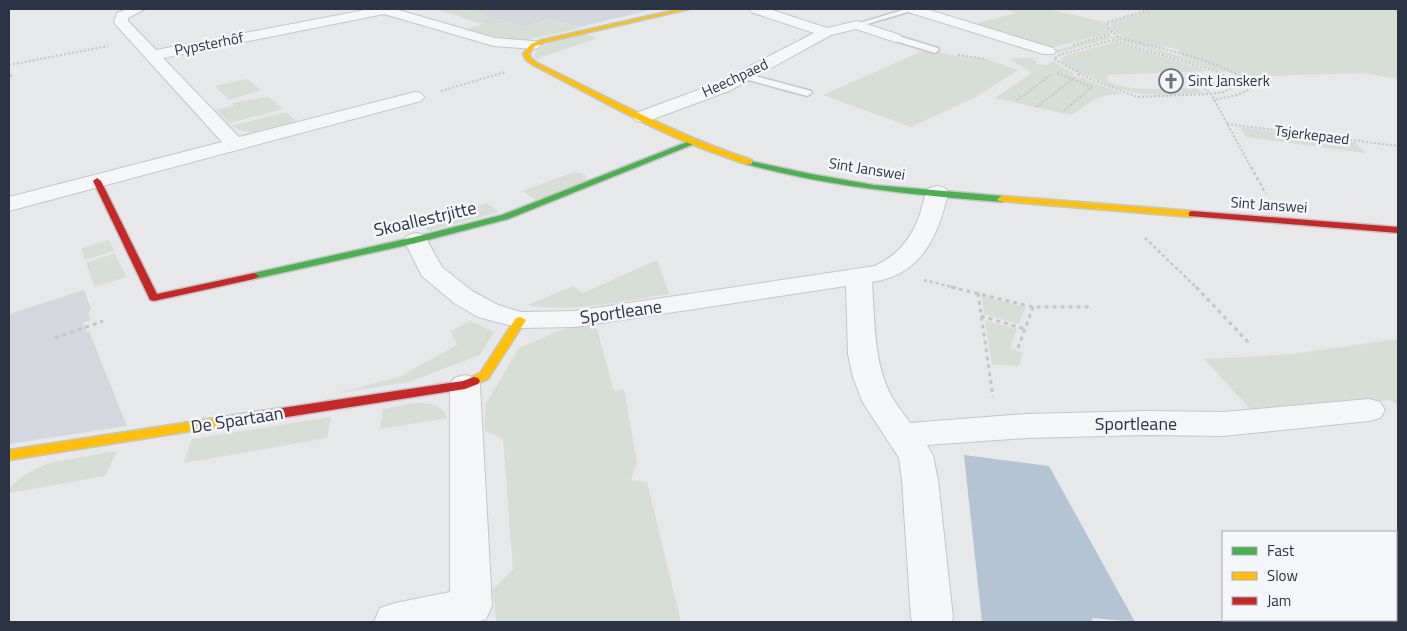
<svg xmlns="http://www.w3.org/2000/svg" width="1407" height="631" viewBox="0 0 1407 631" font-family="'Titillium Web',sans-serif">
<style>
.built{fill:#d4d7dd}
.green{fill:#d6ded6}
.water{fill:#b4c4d5}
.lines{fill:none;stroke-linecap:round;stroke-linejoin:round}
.lane-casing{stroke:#c4c6c8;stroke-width:3}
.street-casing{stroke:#c4c6c8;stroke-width:2}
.fast-casing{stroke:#c4c6c8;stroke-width:3}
.slow-casing{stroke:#c4c6c8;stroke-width:3}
.jam-casing{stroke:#c4c6c8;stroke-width:3}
.path-far2{stroke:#c5c6ca;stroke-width:2;stroke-dasharray:2 2;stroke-linecap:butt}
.path-far1{stroke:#c5c6ca;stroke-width:2.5;stroke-dasharray:3 3;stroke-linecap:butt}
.path{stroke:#c5c6ca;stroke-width:3;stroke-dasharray:4 4;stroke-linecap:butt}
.lane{fill:#f5f6f7;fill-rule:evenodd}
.street{fill:#f5f6f7;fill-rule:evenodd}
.fast{fill:#4caf50;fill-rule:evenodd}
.slow{fill:#ffc107;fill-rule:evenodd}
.jam{fill:#c62828;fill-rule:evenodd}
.labels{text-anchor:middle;stroke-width:5;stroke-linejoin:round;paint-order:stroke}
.far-street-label{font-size:15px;fill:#2b3445;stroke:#f4f6f9}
.far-poi-label{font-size:15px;fill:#2b3445;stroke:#f4f6f9;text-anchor:start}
.street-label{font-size:18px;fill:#2b3445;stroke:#f4f6f9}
</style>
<rect width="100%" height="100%" fill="#e6e8ea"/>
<path class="built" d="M453 9H654L580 27 551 19 523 27 499 19 485 24 460 17Z
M84 290 91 309 88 313 91 320 83 323 87 332 89 331 127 426 9 444V314Z"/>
<path class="green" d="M434 9H473L495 18 480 22Z
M1003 9H1048L1105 22 1110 31 1107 34 1047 49 974 24 1016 13Z
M1155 9H1398V79L1362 73 1244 77 1180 55V51C1172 47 1165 47 1157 47 1140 46 1122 39 1111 28V22Z
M499 19 523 27 551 19 583 28 521 41 502 40 467 29Z
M585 34 598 38 536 59 534 56C537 42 572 37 585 34Z
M1108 36 1118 37 1228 71 1223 72 1111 38 1059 53 1053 51Z
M1115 42 1208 71 1109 75 1106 79C1127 95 1171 87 1197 87L1203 93C1152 96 1133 98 1086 75 1078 71 1066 67 1060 60L1064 56Z
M927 49 956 56 986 59 1018 70 976 97 911 127 823 95Z
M1037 57H1045L1032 58 1037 62 1036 64 1047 65 1052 61 1075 74 1072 76 1077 79 1080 77 1123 94C1098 93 1091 103 1071 115L995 98 1032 73 1009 59Z
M247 79 261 90 229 100 215 86Z
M268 97 283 109 229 123 216 110 234 106 232 103Z
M286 112 299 124C278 128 251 138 232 126Z
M1240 127 1356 142 1365 153 1246 137Z
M574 172 581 173 586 176 585 181 536 200 522 191Z
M486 203 499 212 429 231 423 226Z
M109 240 114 251 84 260 82 248Z
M115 253 126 277 95 287 86 263Z
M657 260 669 294C623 301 575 313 528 305L573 286 583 293Z
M982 296 1026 307 1019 324 984 314Z
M985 320 1017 329 1010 348 1023 353 1019 366 992 365Z
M470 321 494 332 480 355 409 382 337 393 399 377 457 345 451 331Z
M595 322 614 391 624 389 637 462 631 480 647 482 681 622H496L493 589 513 569 503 439 485 431V405L519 348 576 324Z
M1398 339V406L1390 400 1254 413 1204 359 1293 354Z
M416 403C429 403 443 404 447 418L380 429 383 409Z
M331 417 327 438 184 463 192 439Z
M117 451 105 476 9 493V489C20 475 36 468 53 462Z"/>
<path class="water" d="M964 455 1049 466 1135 622 1092 618 1093 622H982Z"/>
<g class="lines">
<g class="lane-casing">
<path id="lane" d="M906 9H918L857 27 853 25Z
M895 35 938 48 939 50 935 53 892 40 891 38Z
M744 73 811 91 812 93 807 96 741 78V74Z"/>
</g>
<g class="street-casing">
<path id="street" d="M127 9H145L128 18V21L156 50 370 9H395L495 38 533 41 538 42 540 45 538 48 533 49 494 46 384 14 163 58 239 137 415 92 421 93 424 97 421 101 9 211V197L222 142 116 25 114 22 117 13Z
M750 9H769L827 28 857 21 900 35 902 38 900 41 895 42 856 29 831 35 729 91 648 121 642 122 636 121 633 117 636 113 717 83 814 33 751 12Z
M906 9H926L1053 48 1056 51 1053 54H1043L908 12Z
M937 186 945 188 948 193C938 237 921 275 872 282 875 320 873 363 892 397 897 406 904 414 910 423L1026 414 1145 411 1223 412 1369 399 1380 402 1385 410 1380 418 1369 421 1223 436 1145 435 1026 438 927 445 933 456 938 480 953 618 951 622H913L911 618 902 480 899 458 862 401 853 377 848 354 846 286 575 327 520 328 478 317 454 303 422 276 404 240 408 235 416 233 424 235 442 267 472 291 498 305 521 312 575 311 875 266C898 255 912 238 920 214 923 205 924 196 929 188Z
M465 375 476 378 480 385 492 606 486 619 477 622H374L380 608 395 603 450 592V385L454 378Z"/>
</g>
<g class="fast-casing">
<path id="fast" d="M692 140 699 142 508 219 416 243 254 279 249 276 254 273 415 237 502 215Z
M746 160 811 174 874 185 1002 196 1007 199 1002 202C915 195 830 187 746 164Z"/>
</g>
<g class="slow-casing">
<path id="slow" d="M680 9H689L546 42 535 46 529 54 531 58 537 63C608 97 677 136 752 160V164C744 165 734 160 726 157 659 135 596 97 533 65L526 60 523 54 531 44 542 40Z
M1002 196 1192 211 1197 214 1192 217 999 201 997 199Z
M520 317 526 320 488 379 474 385 470 384 468 381 470 378 480 373 516 318Z
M255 412 260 414 262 417 260 420 9 460V450Z"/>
</g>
<g class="jam-casing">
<path id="jam" d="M97 178 101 181 157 294 254 273 259 276 254 279 154 301 150 300 93 181Z
M1192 211 1398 227V233L1189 216V212Z
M474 377 478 378 480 381 478 384 465 389 255 422 250 420 248 417 250 414 255 412 463 381Z"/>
</g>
<path class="path-far2" d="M1152 9 1107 22 1109 28 1118 37C1162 50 1214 57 1252 84L1250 89 1237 95 1213 100
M1112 40 1218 72 1239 84 1224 92 1211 94 1138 97 1090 79 1054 59 1060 55Z
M1073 45 1108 35 1112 31
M958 55 986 59
M9 65 108 46
M9 71 12 78
M1057 73 1092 87 1062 112
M1201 86 1211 94 1252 169
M441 91 505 72
M1017 100 1052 74
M1036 107 1080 74
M1227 124 1398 146"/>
<path class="path-far1" d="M1251 167 1266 194
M1145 238 1197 288
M924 280 956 288"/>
<path class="path" d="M951 287 1033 307H1090
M1196 287 1250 344
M978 293 993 397
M981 316 1025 329
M55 338 103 321
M1018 348 1033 307"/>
<use href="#lane" class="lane"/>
<use href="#street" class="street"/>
<use href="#fast" class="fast"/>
<use href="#slow" class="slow"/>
<use href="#jam" class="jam"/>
</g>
<defs>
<g id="church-ring" transform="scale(1.25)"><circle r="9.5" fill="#f4f6f9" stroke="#6c737f" stroke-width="1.5"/><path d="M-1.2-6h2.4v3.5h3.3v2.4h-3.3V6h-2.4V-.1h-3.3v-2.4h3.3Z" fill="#6c737f"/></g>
</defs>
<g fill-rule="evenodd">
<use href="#church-ring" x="1171" y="81"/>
</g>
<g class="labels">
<g class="far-street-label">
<text transform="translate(209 44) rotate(-11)" y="5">Pypsterhôf</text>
<text transform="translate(735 78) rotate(-25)" y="5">Heechpaed</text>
<text transform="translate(1312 135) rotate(7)" y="5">Tsjerkepaed</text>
<text transform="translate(867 169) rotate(9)" y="5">Sint Janswei</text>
<text transform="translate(1269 205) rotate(4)" y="5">Sint Janswei</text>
</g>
<g class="far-poi-label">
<text x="1188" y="86">Sint Janskerk</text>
</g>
<g class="street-label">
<text transform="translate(425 219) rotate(-13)" y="6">Skoallestrjitte</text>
<text transform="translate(621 312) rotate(-8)" y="6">Sportleane</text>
<text transform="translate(237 420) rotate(-9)" y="6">De Spartaan</text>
<text x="1136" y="430">Sportleane</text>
</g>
</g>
<rect width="1407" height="631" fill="none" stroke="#2b3445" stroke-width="20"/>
<rect x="1222" y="531" width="175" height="90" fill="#f4f6f9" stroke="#a4a8b1"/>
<rect x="1232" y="547" width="25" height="8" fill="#4caf50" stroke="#a4a8b1"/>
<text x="1267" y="556" font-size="15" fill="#2b3445">Fast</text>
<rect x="1232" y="572" width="25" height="8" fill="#ffc107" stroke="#a4a8b1"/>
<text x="1267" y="581" font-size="15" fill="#2b3445">Slow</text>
<rect x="1232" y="597" width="25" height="8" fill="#c62828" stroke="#a4a8b1"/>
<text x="1267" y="606" font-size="15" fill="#2b3445">Jam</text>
</svg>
